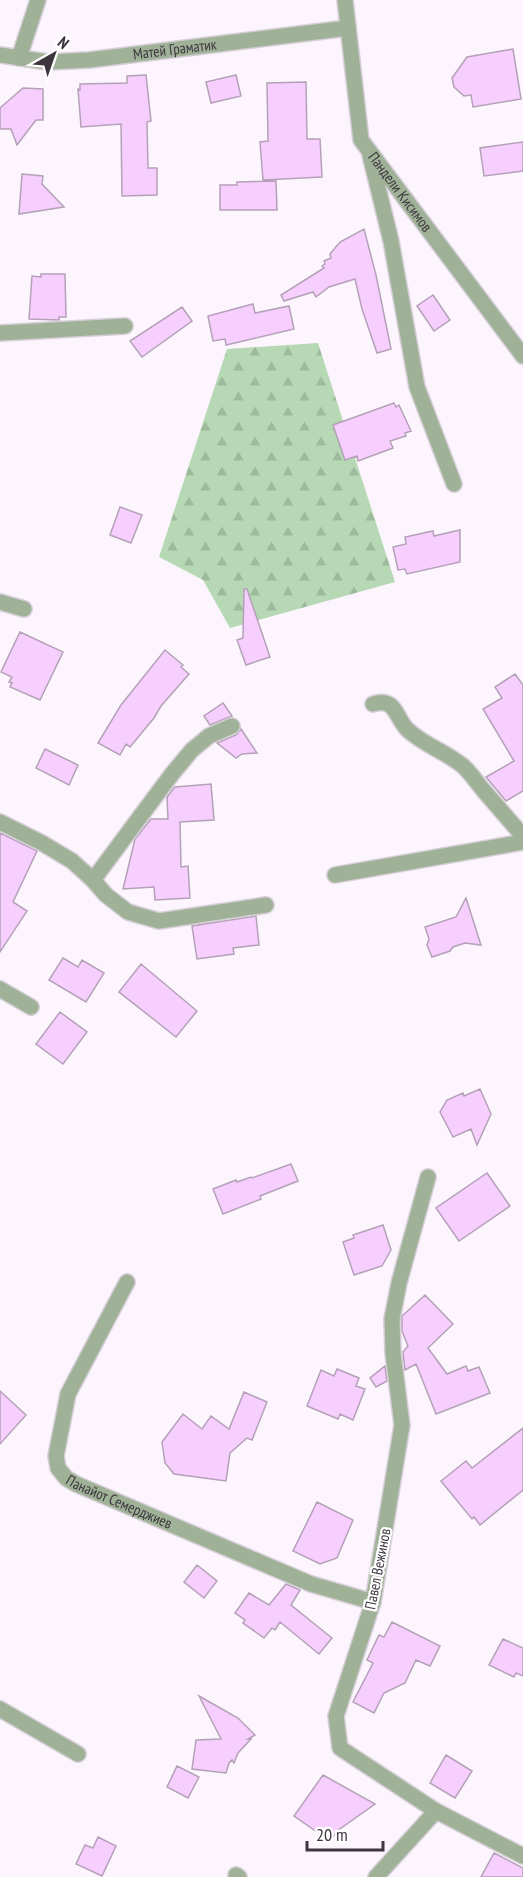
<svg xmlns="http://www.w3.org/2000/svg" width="523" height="1877" viewBox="0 0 523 1877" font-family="'PT Sans Narrow',sans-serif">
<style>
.forest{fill:url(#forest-firs)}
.building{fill:#f7cfff;stroke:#b4a1b7;stroke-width:1.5}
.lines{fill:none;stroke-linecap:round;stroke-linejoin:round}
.minor-casing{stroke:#d6cfd8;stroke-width:18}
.minor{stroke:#9fb196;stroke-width:15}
.labels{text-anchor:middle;stroke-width:4.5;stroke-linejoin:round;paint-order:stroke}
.street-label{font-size:15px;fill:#3d363f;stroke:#fff}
</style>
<defs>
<pattern id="forest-firs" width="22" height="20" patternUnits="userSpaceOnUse" patternTransform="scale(1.5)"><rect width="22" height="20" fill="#b7d8b4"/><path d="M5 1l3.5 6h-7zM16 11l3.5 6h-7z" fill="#9eba9c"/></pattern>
</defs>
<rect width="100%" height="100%" fill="#fcf5fe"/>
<path class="forest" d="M318 343 395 582 230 628 203 580 159 557 227 349Z"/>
<path class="building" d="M513 49 521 99 473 107 471 95 464 96 454 87 452 78 467 57Z
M146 75 151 121 147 122 148 168H157V195L122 196 121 124 81 127 78 89 80 90V84L127 83V76Z
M236 75 241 96 211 103 206 82Z
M306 82 307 139H320L322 177 263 180 260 142 268 141 267 83Z
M23 88 43 89V120H36L17 145 11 129H0V108Z
M523 142V171L484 176 480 148Z
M22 174 43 176 42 184 64 207 19 214Z
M276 181 277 210H220V185H237V182Z
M364 229 376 275 391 349 377 353 362 309 355 279 329 287 316 297 313 292 284 301 281 295 324 268 322 266 325 264 324 261 331 258 330 254 340 242Z
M41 274H65L66 317H59V320L29 319 32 276 41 277Z
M433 295 450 320 434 331 417 306Z
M253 304 255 313 289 306 294 329 226 345 225 339 213 341 208 316Z
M182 307 192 321 142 357 130 341Z
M394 403 396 407 399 405 411 431 405 433 406 436 390 441 393 448 358 461 357 456 345 460 333 425Z
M120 507 142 515 131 543 110 535Z
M460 530V562L407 574 405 569 398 570 393 547 406 544 405 537 433 531 434 536Z
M244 589H247L270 657 246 665 237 640 243 638Z
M20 632 63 652 40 700 10 687 12 683 9 682 12 677 1 672Z
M165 650 183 665 181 667 189 674 161 706 154 718 130 747 126 744 120 755 98 743 121 705Z
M515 674 523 685V791L506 801 486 777 514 761 483 709 502 698 495 687Z
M223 703 232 716 210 725 204 716Z
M241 729 257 753 242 754 236 758 217 743 236 735Z
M45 749 78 765 69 785 36 768Z
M211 784 214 820 180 822 181 867 188 866 190 898 155 900 154 887 123 889 135 839 151 819H168L167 797 175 787Z
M0 833 37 851 13 902 27 911 0 952Z
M466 898 481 945 465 943 453 947 450 951 432 957 427 945 429 939 425 927 456 917Z
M256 916 259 945 233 948 234 954 197 959 192 926Z
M63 958 78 967 82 960 104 973 86 1002 49 980Z
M141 964 197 1011 176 1037 119 992Z
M60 1012 87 1032 63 1064 36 1044Z
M480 1089 491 1114 477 1145 471 1129 453 1137 440 1112 447 1100 463 1093 464 1096Z
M291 1164 298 1181 260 1196 261 1199 223 1214 213 1189 236 1180 237 1182 251 1177 252 1178Z
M487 1173 510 1206 459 1241 436 1208Z
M383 1225 391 1250 382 1266 354 1275 343 1242 354 1238 353 1235Z
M425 1295 453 1324 428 1348 447 1374 466 1366 468 1371 479 1367 490 1393 436 1414 416 1364 405 1370 403 1352 408 1346 402 1331V1316Z
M385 1366 387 1381 376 1387 370 1378Z
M337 1369 359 1378 356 1386 365 1389 353 1420 340 1414 338 1419 307 1406 321 1370 334 1376Z
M0 1391 26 1415 0 1444Z
M244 1392 267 1402 252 1440 247 1438 230 1453 226 1481 174 1474 165 1463 162 1442 183 1414 202 1429 211 1416 229 1429Z
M523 1428V1490L480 1525 474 1517 472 1519 441 1481 466 1461 472 1468Z
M317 1502 353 1520 337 1558 320 1564 293 1551Z
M197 1565 217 1581 204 1598 184 1582Z
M286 1584 300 1590 291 1605 332 1638 319 1654 280 1622 275 1630 272 1628 264 1638 243 1623 245 1620 235 1613 249 1593 269 1605Z
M392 1622 440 1646 430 1666 416 1660 405 1683 384 1693 374 1713 353 1702 373 1663 367 1660 379 1635 384 1637Z
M503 1639 523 1648V1676L516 1673 514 1677 489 1665Z
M199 1696 238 1718 255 1735 248 1739H251L238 1753 234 1763 232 1760 229 1763 226 1773 192 1769 196 1740 221 1739Z
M446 1755 472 1771 455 1798 430 1783Z
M177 1766 199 1777 188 1798 167 1787Z
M323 1775 375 1804 337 1831 330 1841 294 1816Z
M98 1837 116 1846 102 1876 76 1864 85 1845 93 1848Z
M494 1853 523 1868V1877H481Z"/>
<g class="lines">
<g class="minor-casing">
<g id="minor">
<path id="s1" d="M345 0 361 140 523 356"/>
<path id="s2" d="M0 55 48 62 89 60 348 28"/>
<path d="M19 58 38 0"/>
<path d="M370 155 391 241 417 387 454 484"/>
<path d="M0 333 125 326"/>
<path d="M0 602 24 609"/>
<path d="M373 704C397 696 396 721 409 731 426 746 446 752 463 766 471 773 477 783 484 791 497 806 510 821 523 836"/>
<path d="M0 822 42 843 72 861 93 880 106 895 128 912 159 921 266 905"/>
<path d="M335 875 523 842"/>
<path d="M93 880 172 774 192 750 209 736 232 726"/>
<path d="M0 989 31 1007"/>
<path d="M428 1177 399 1283 392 1319 393 1353 402 1425 373 1602 336 1716 340 1748 436 1811 523 1856"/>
<path id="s3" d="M127 1282 68 1394 56 1456 58 1468 66 1478 76 1484 311 1584 373 1602"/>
<path d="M0 1709 78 1754"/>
<path d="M236 1875 239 1877"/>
<path d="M376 1877 436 1811"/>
</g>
</g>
<use href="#minor" class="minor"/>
</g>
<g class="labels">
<g class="street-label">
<text dy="5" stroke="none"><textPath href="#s2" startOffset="176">Матей Граматик</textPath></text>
<text dy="5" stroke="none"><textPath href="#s1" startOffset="206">Пандели Кисимов</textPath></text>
<text dy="5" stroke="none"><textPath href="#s3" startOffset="273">Панайот Семерджиев</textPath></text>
<text transform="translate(378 1569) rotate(-79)" y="5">Павел Вежинов</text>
</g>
</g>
<g transform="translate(54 54) rotate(40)" stroke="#ffffff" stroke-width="4.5" paint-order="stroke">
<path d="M0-4.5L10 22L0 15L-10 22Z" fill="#3d363f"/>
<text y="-9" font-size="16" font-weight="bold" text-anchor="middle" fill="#3d363f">N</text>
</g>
<path d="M307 1841v9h76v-9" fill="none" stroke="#3d363f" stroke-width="3"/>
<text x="316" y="1841" font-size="18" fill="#3d363f" stroke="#ffffff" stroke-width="4.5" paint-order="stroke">20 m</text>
</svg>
